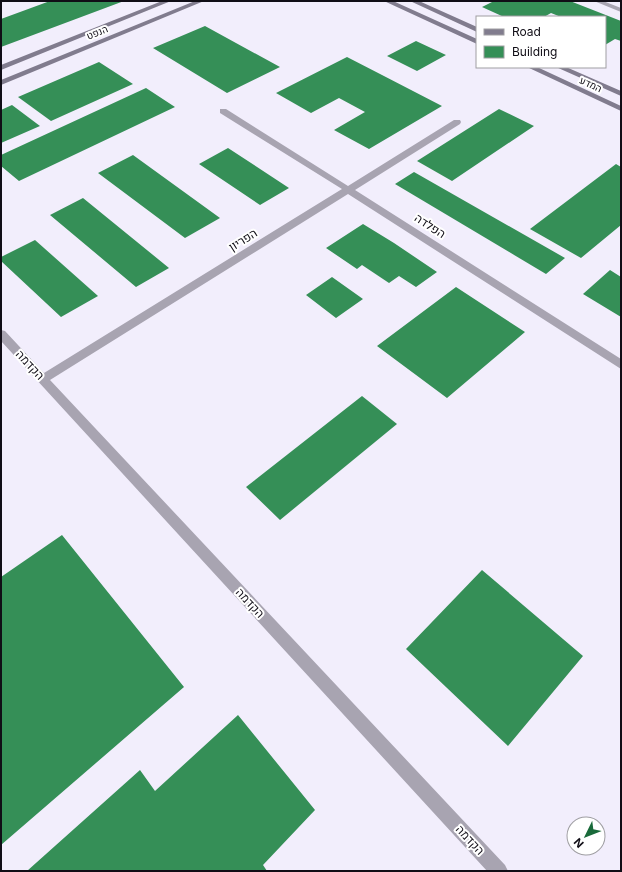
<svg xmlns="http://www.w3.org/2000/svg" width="622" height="872" viewBox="0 0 622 872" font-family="Inter,Heebo,sans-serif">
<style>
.built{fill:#f2eefc;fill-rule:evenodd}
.building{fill:#358f57}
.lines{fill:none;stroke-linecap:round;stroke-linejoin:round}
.street{fill:#a8a4b1;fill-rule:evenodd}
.secondary{fill:#817c8e;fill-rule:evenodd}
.labels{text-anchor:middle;stroke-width:4;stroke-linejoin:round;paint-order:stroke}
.far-street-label{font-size:10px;fill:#100d16;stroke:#fff}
.street-label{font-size:12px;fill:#100d16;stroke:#fff}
</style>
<rect width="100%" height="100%" fill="#f8f7fd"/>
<path class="built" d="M1 1H621V871H1ZM477 17H605V67H477ZM574 824H598V848H574Z"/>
<path class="building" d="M50 1H124L1 47V19Z
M494 1H570L621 21V41L615 39 605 45V17H561L551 13 544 17H504L482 7Z
M205 26 280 67 227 93 153 48Z
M416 41 446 55 417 71 387 56Z
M347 57 382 75 442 106 369 149 334 130 365 112 339 98 311 113 276 93Z
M99 62 133 84 51 121 18 97Z
M146 88 175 107 19 181 1 166V155Z
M12 105 40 126 1 143V110Z
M499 109 534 126 452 181 417 161Z
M228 148 289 188 260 205 199 164Z
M133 155 220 218 185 238 98 173Z
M616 164 621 167V225L581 258 530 229Z
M414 172 565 258 546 274 395 184Z
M83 198 169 268 136 287 50 215Z
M363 224 394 243 437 272 416 287 399 276 389 283 362 265 357 269 326 248Z
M35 240 98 296 61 317 1 261V257Z
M610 270 621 277V317L583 294Z
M332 277 363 299 336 318 306 295Z
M456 287 525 332 447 398 377 346Z
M362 396 397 424 280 520 246 487Z
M62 535 184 687 1 845V577Z
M482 570 583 656 508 746 406 649Z
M238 715 315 810 263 865 267 871H27L140 770 155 791Z"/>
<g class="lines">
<path class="street" d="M594 1H603L621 8V12Z
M220 109H226L348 186 454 120H460L461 122 460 124 355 190 621 359V369L348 194 50 380 505 865 508 871H487L1 341V330L5 331 44 373 342 189 220 113Z"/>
<path class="secondary" d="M162 1H171L1 70V65Z
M195 1H204L1 85V80Z
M384 1H393L477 39V44Z
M410 1H419L477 27V32Z
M527 67H537L621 106V111Z
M556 67H566L621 91V96Z"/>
</g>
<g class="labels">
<g class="far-street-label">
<text transform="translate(97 32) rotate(-22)" y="4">הנפט</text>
<text transform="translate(591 84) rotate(25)" y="4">המדע</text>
</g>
<g class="street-label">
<text transform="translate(430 226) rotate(33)" y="4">הפלדה</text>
<text transform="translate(243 240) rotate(-32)" y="4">הפריון</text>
<text transform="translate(30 365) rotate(47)" y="4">הקדמה</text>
<text transform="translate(250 603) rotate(47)" y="4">הקדמה</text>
<text transform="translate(470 840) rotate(47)" y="4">הקדמה</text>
</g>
</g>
<rect width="622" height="872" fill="none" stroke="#100d16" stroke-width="4"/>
<rect x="476" y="16" width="130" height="52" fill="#ffffff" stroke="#9f9ea2"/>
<rect x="484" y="29" width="20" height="6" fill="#817c8e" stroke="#9f9ea2"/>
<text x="512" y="36" font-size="12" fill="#100d16">Road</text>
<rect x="484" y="46" width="20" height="12" fill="#358f57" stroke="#9f9ea2"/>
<text x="512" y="56" font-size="12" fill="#100d16">Building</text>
<g transform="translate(586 836) rotate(227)"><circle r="19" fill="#ffffff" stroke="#9f9ea2"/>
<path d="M0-3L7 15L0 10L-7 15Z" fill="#196a3a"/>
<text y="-6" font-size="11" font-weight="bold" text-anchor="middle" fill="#100d16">N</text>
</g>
</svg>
